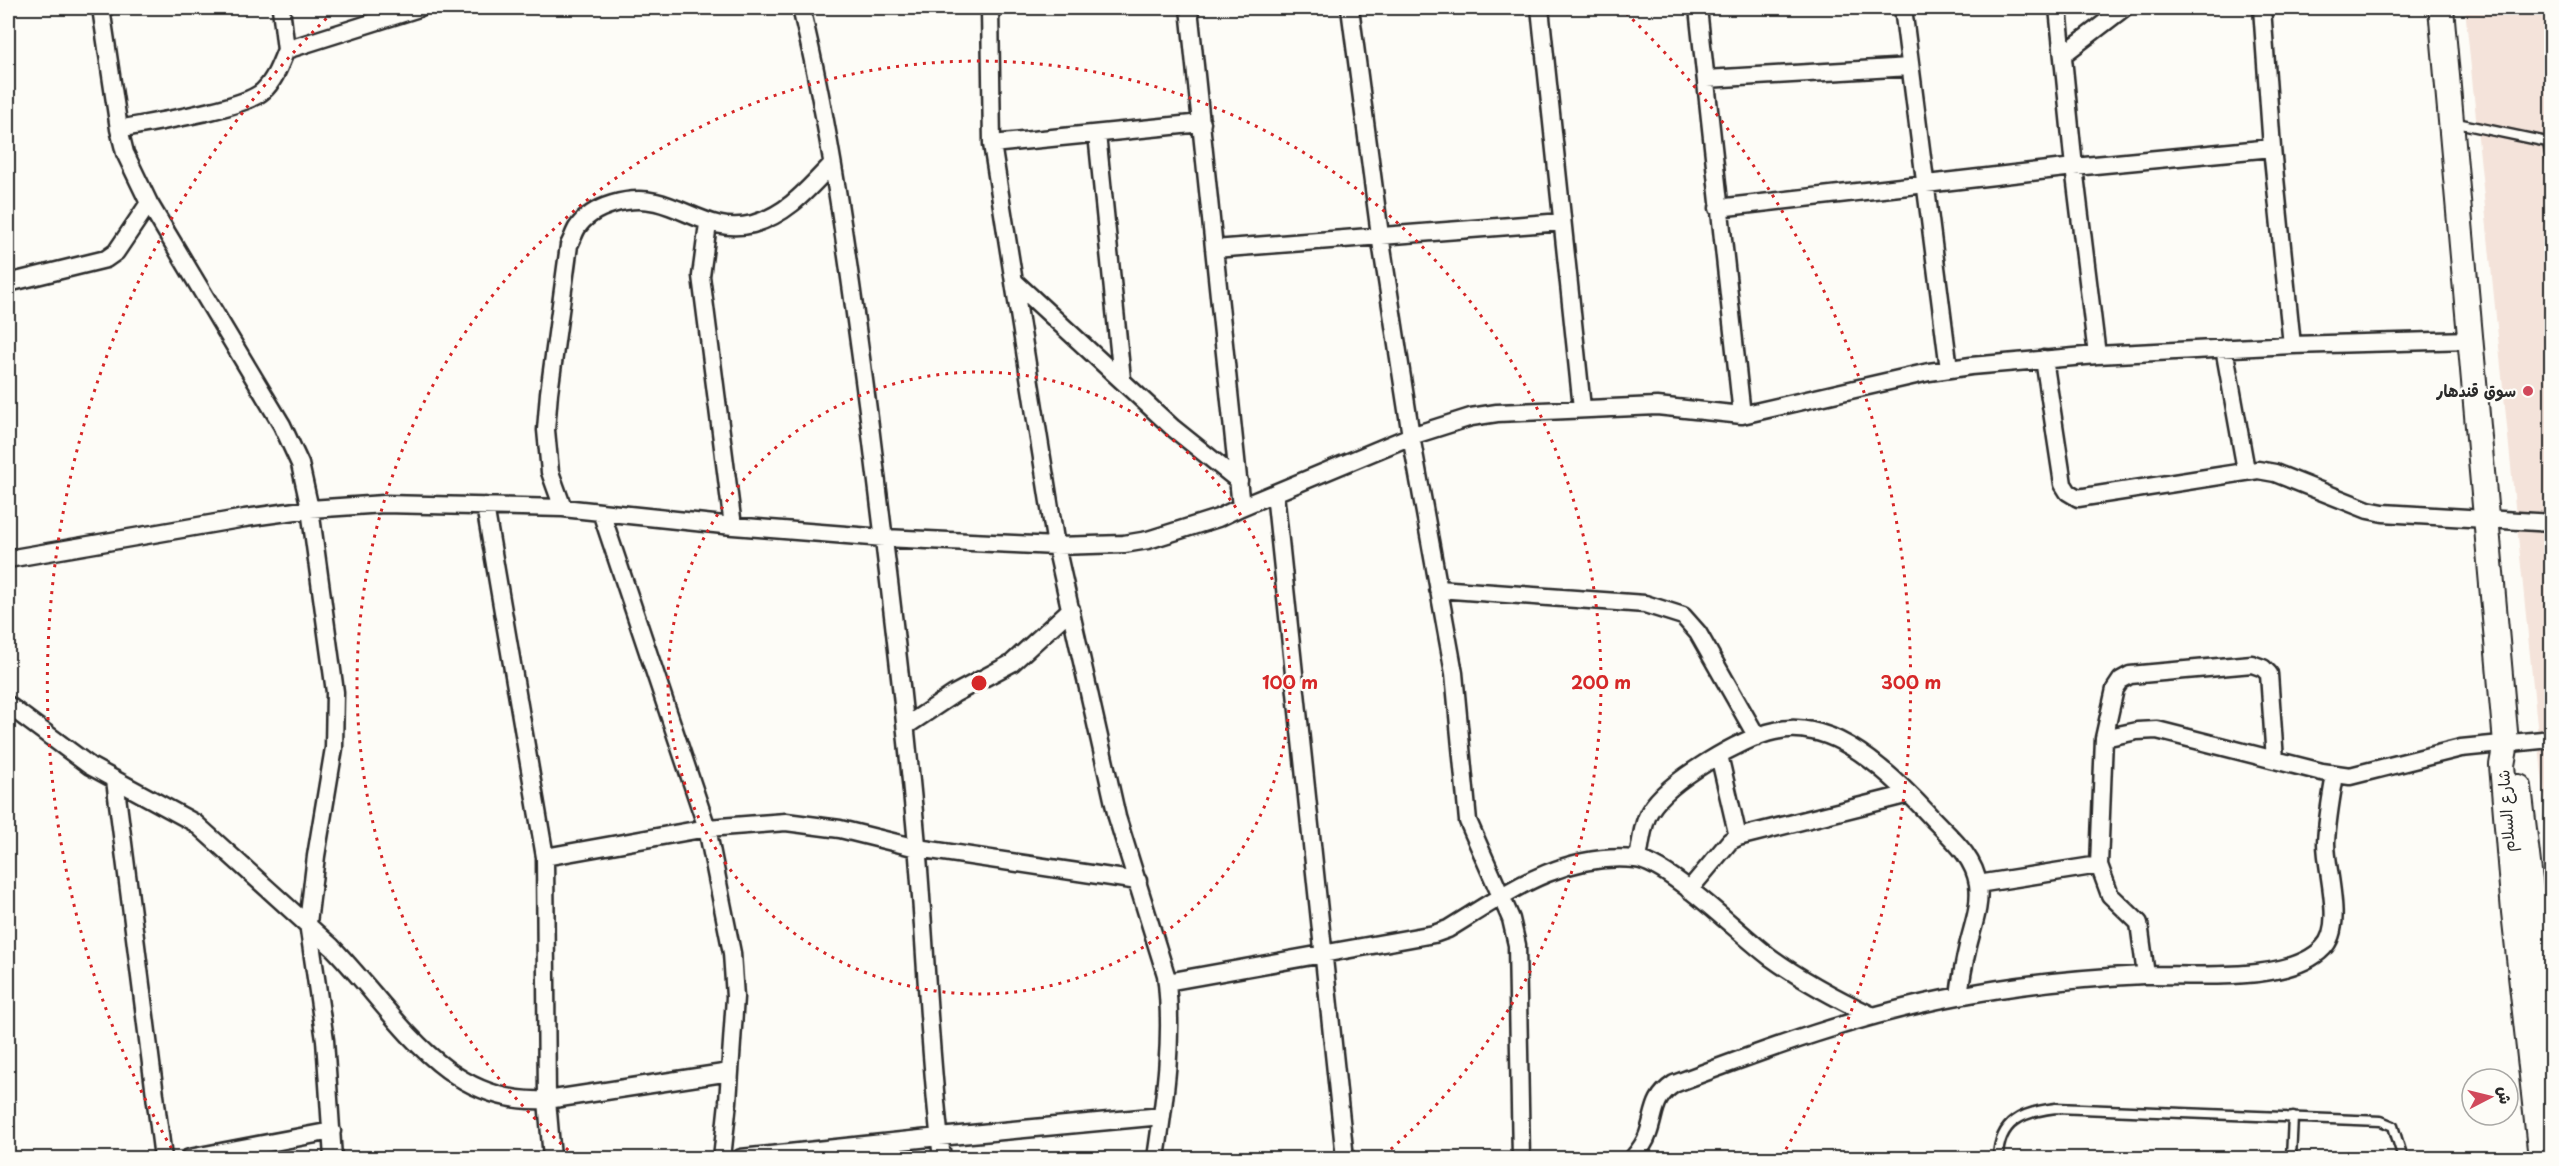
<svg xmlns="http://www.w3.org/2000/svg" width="2559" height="1166" viewBox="0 0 2559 1166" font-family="'Playpen Sans','Playpen Sans Arabic',sans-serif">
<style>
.built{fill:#f4e3da}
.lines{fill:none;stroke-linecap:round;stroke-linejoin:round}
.lane-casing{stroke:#2b2b2b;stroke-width:13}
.street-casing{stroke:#2b2b2b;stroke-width:21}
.secondary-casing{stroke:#2b2b2b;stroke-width:28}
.lane{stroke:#fdfcf7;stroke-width:8}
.street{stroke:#fdfcf7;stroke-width:16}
.secondary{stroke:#fdfcf7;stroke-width:24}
.ring{fill:none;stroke:#d62828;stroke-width:3;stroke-dasharray:3 6}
.poi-dot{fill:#d1495b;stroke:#fdfcf7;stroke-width:2}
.labels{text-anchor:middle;stroke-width:4.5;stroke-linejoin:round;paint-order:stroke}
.poi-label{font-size:16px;font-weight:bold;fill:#2b2b2b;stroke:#fdfcf7;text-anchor:end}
.street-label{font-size:16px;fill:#2b2b2b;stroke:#fdfcf7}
.centre{fill:#d62828;stroke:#fdfcf7;stroke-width:3}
.ring-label{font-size:18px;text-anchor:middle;font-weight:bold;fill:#d62828;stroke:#fdfcf7;stroke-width:4.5;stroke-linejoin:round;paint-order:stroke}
</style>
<rect width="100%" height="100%" fill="#fdfcf7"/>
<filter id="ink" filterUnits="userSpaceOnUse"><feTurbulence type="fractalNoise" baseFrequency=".0167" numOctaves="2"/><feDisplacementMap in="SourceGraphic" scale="12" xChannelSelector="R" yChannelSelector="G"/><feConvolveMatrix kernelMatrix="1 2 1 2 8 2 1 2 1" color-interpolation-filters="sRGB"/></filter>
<g filter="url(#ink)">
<path class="built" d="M2465 8H2551V836L2542 775Z"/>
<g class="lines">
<g class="lane-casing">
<path id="lane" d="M2452 122 2552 143
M2548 142 2552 164
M1998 1158C1999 1121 2023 1112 2056 1108L2381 1121 2393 1126 2403 1158
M2291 1158 2293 1117"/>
</g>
<g class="street-casing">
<path id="street" d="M101 8 119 129 125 153 149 203 282 425 300 464 310 509 335 692 334 748 316 856 308 923 325 1040 333 1158
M281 8 286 50
M801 8C833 139 850 276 868 410 886 555 904 699 917 845 926 949 929 1055 942 1158
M990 8 992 144 1056 546 1117 817 1166 975C1174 1037 1165 1097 1156 1158
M1350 8 1380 235 1411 436 1454 673 1468 821 1511 919 1517 945 1521 1158
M1540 8 1582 408
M1698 8 1742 415
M1903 8 1949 369
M2058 8 2074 167 2097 355
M2262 8 2272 148 2292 345
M2064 54 2124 8
M1706 79 1910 67
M119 129C149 123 244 109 263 91 275 80 280 64 286 50L419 8
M1097 134 1122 379
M992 144 1202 123
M1718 208 2074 167 2272 148
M708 224 701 276 733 526
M1214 249 1562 222
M1014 281 1173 428 1239 481
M8 283 106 259 116 252 149 203
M2224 348 2246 470
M2044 359 2063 484 2068 492 2078 498 2258 470 2275 473 2368 510 2383 513 2552 523
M1275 493 1345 1158
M485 506 545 857 547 1100 552 1158
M1241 507 1411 436 1471 417 1497 413 1657 406 1742 415 1929 372 1971 366 2097 355 2292 345 2470 340
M563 508 550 472 546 430 549 393 569 245C572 240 574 233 577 228 592 205 630 196 656 202 690 210 715 234 753 224 788 214 808 189 832 164
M601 512 707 828 732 953 735 997 728 1102 722 1158
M8 559 245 518 310 509 384 504 563 508 733 526 884 538 1056 546 1124 544 1148 540 1218 518 1241 507 1189 8
M1438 589 1645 604 1683 616 1698 633 1757 737
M8 705 90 766 195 823 332 947C396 1012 442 1106 547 1100L730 1072
M906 726 954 694 1012 663 1071 609
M2104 738 2137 731 2157 730 2322 772 2350 776 2461 748 2552 739
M1719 755 1738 837
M115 780 163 1158
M545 857 707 828 786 822 840 829 917 848 1138 881
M1638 859C1641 844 1642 824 1650 811 1668 781 1741 738 1775 731 1787 728 1800 728 1812 731 1855 739 1903 786 1932 818 1950 837 1974 856 1978 884 1981 906 1973 925 1968 946 1964 963 1961 979 1959 996
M1978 884 2099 865
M1689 890 1730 841 1738 837 1909 794
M2146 975 2139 923 2110 895 2099 865 2104 738 2115 689 2121 680 2130 675 2252 664 2263 668 2269 674 2275 760
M1167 982 1434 934 1448 929C1507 893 1562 852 1635 859 1668 862 1740 935 1770 957 1803 981 1837 999 1873 1016
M189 1158 332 1131
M741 1158 939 1137 1162 1116
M1633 1158C1639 1151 1645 1143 1648 1134 1656 1112 1652 1099 1674 1084 1767 1049 1861 1014 1959 996 2020 984 2082 978 2144 975 2192 974 2289 984 2323 948 2345 926 2326 872 2326 843 2327 820 2331 798 2335 775"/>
</g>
<g class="secondary-casing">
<path id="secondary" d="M2441 8 2506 743 2502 765 2514 912 2541 1158
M2519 787 2552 1067"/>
</g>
<use href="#lane" class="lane"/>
<use href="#street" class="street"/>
<use href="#secondary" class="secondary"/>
</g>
</g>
<g class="ring">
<circle cx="979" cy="683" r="311"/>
<path d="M575 1156A622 622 0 1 1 1383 1156"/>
<path d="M176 1156A932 932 0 0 1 332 13M1626 13A932 932 0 0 1 1782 1156"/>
</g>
<circle class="poi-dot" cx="2528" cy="391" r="6"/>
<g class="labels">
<g class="poi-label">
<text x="2516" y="397">سوق قندهار</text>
</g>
<g class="street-label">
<text transform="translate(2506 811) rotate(-94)" y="6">شارع السلام</text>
</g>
</g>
<circle cx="979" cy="683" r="9" class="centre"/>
<g class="ring-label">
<text x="1290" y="689">100 m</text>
<text x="1601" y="689">200 m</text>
<text x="1911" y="689">300 m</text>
</g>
<rect width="2559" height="1166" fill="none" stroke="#fdfcf7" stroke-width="30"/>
<rect x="15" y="15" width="2529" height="1136" fill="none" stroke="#2b2b2b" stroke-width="2" filter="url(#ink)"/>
<g transform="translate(2490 1097) rotate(83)"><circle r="28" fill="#fdfcf7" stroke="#a9a8a5" stroke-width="1.5"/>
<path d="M0-4.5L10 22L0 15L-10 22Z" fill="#d1495b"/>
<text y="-9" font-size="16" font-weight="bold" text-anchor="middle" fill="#2b2b2b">ش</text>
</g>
</svg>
